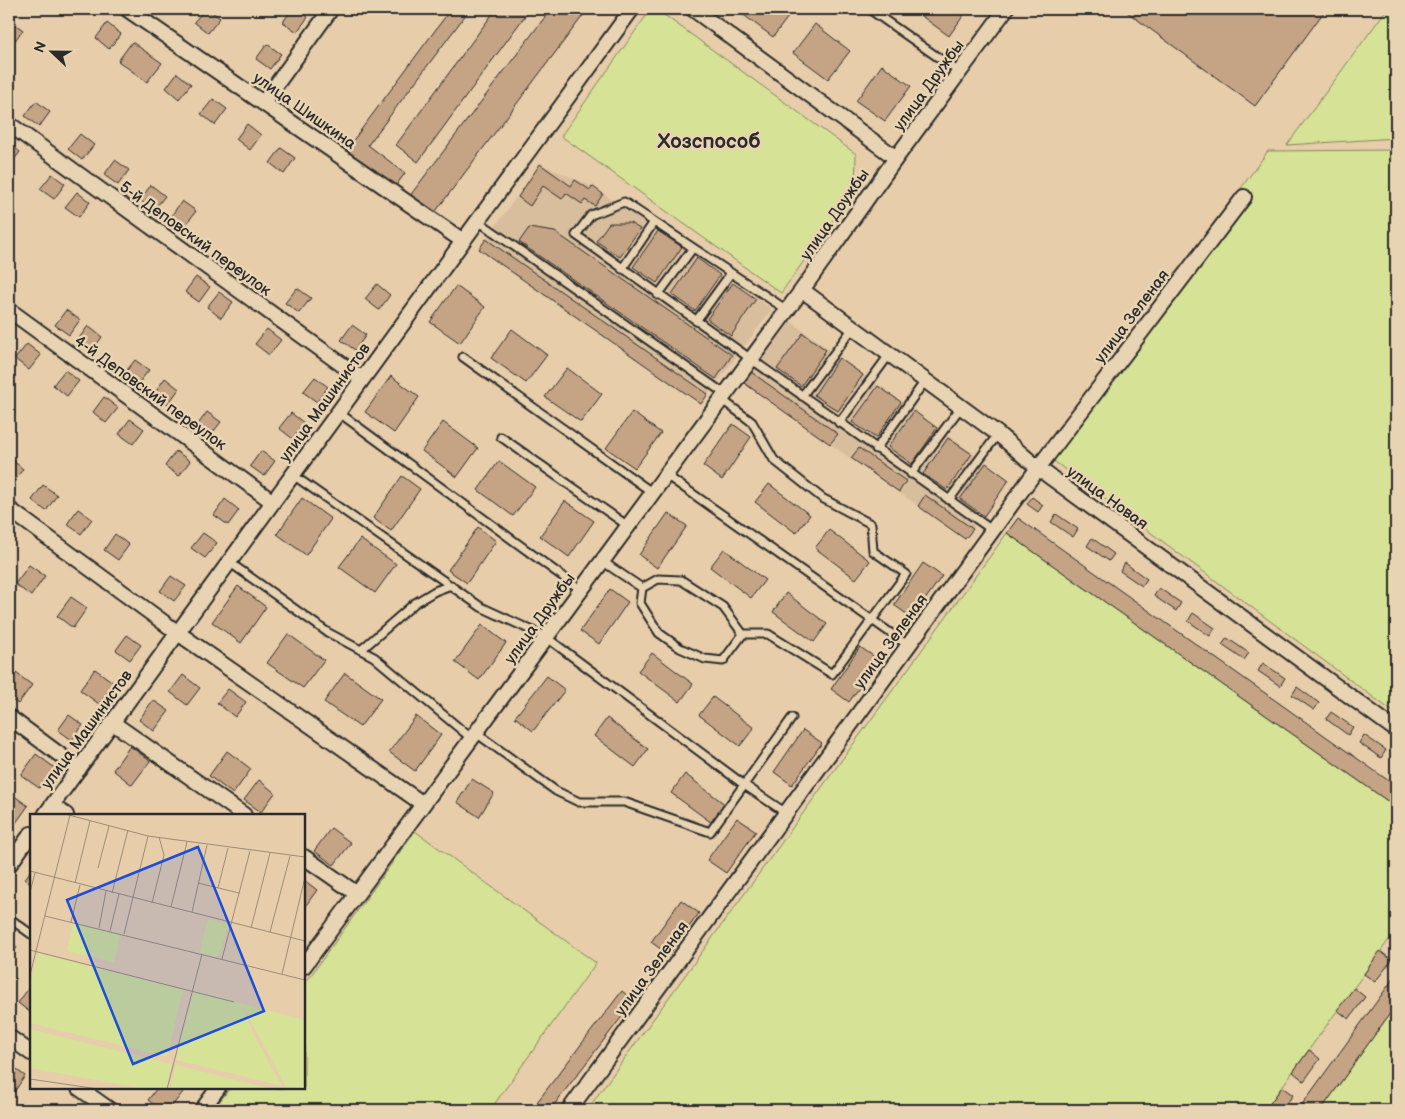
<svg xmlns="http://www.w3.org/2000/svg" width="1405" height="1119" viewBox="0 0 1405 1119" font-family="'Balsamiq Sans',sans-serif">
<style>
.built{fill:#d8be9d}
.green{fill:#d6e295;stroke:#808660}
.building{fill:#c4a484;stroke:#2b2b2b}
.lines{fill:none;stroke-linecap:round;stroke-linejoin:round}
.lane-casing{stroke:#2b2b2b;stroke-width:11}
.street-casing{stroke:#2b2b2b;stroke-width:18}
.lane{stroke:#e8d4b2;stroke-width:7}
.street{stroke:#e8d4b2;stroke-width:14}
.labels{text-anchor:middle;stroke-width:5;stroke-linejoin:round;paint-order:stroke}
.street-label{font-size:16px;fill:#2b2b2b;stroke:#e8d4b2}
.district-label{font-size:21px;font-weight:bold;fill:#2b2b2b;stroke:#e8d4b2}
.inset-road{fill:none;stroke:#9c8c77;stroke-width:1}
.view{fill:#1d4ed8;fill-opacity:0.15;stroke:#1d4ed8;stroke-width:2.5}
.inset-edge{fill:none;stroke:#2b2b2b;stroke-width:2.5}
</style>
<rect width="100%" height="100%" fill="#e7cdaa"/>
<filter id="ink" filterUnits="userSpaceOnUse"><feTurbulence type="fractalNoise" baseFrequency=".02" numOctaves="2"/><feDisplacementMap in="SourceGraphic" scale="10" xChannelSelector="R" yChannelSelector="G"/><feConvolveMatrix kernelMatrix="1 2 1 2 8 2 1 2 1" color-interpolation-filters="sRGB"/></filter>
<g filter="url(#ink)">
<path class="built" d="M540 164 592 186 772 309 701 404 479 249Z
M790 321 1009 480 965 539 744 383Z"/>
<path class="green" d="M651 9H656L856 154 855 189 781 293 561 136Z
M1387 9H1396V138L1287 145Z
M1396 150V714L1047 456 1268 151Z
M1007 533 1396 807V930L1265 1110H587Z
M415 831 596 963 490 1110H213L230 1088H304V985Z
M1396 1005V1110H1321Z"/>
<path class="building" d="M205 9H208L220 18 208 33 194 22Z
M292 9H297L308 17 297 32 283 22Z
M451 9H470L368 145 405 173 395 187 346 150Z
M496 9H530L418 162 396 145Z
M551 9H588L433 215 409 197Z
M739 9H794L773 37 737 10Z
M924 9H968L949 36 920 15Z
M1123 9H1326L1255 106Z
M9 20 23 30 10 47 9 45Z
M107 23 121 34 109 49 96 38Z
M815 24 850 51 828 79 793 53Z
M132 42 162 63 147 82 118 61Z
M267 44 281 54 270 69 256 59Z
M882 65 911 86 885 121 856 101Z
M177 73 191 84 179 99 166 88Z
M213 99 227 109 215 125 201 114Z
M36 101 50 112 39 127 25 116Z
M247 124 261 135 250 150 236 139Z
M80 134 94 145 82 160 68 149Z
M9 143 20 152 9 166Z
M281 148 295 158 284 174 270 163Z
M115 160 129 170 118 185 104 175Z
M540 164 571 186 575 180 590 190 592 186 603 194 595 206 585 200 582 204 566 193 562 199 543 186 530 206 518 197Z
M52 174 65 184 54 199 40 189Z
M151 185 165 196 153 211 140 200Z
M77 192 90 202 79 217 65 207Z
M182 201 196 211 185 226 171 216Z
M609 223H630L640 229 620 257 596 241Z
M529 228 555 232 732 355 716 379 519 242Z
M658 231 682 247 657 283 633 267Z
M486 239 708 394 701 404 479 249Z
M697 258 720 275 695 311 672 294Z
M196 277 210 287 199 302 185 292Z
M733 283 756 299 731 336 707 319Z
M377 284 390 295 379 310 365 299Z
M456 286 485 307 460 343 430 322Z
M297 288 311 298 299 313 285 303Z
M219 292 233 302 221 318 207 307Z
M66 310 80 320 69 335 55 325Z
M352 325 366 335 355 350 341 340Z
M88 326 102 337 91 352 77 341Z
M267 329 281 340 269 355 255 344Z
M512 329 547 355 526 383 491 358Z
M803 333 826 350 801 386 777 369Z
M27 344 41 355 29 370 15 359Z
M839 358 863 375 838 411 814 395Z
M135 360 149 370 137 385 123 375Z
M567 368 602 394 581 422 545 397Z
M65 370 79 381 67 396 53 385Z
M751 372 838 434 830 444 744 383Z
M391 376 419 397 394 433 365 412Z
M315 377 328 387 317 402 303 392Z
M165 378 179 389 168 404 154 394Z
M878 386 901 402 876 438 852 422Z
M104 397 118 408 106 423 93 412Z
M914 411 937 428 912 464 888 447Z
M207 412 221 422 209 437 196 427Z
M632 412 661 433 635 468 606 448Z
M291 413 304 423 293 439 279 428Z
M130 419 144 429 133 444 119 434Z
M443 422 478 448 457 477 422 451Z
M733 424 751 437 722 480 703 466Z
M948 438 972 454 947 490 923 474Z
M859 448 906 481 899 492 851 458Z
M176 451 190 461 179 476 165 466Z
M261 451 275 461 264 476 250 466Z
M10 458 23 469 12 484 9 481Z
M499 461 535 487 513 516 478 490Z
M986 463 1009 480 984 516 960 499Z
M402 476 420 489 391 531 373 518Z
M769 484 810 515 796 533 755 502Z
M43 485 57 495 46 511 32 500Z
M925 495 973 529 965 539 918 506Z
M1032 497 1043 505 1038 512 1027 504Z
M302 498 331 519 306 555 277 534Z
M225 499 239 510 228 525 214 515Z
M565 501 594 521 569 557 540 536Z
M78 509 92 519 81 534 67 524Z
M668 513 687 526 657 568 639 555Z
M1056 514 1078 529 1073 537 1051 522Z
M1018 518 1396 786V807L1007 533Z
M478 527 496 541 467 583 448 570Z
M829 530 870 561 856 579 815 548Z
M203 533 217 543 205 558 191 548Z
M115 534 129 545 118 560 104 550Z
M1092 538 1114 554 1109 561 1087 546Z
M360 539 396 564 375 593 339 567Z
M724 549 765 580 751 598 710 567Z
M923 563 942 576 912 618 894 605Z
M1125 563 1147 579 1142 586 1120 571Z
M29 565 45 576 31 596 15 584Z
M171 576 186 586 174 601 160 591Z
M238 586 266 607 241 643 212 622Z
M1159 588 1181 603 1176 611 1154 596Z
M610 589 628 602 599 644 580 631Z
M786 593 827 624 814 642 773 612Z
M71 597 87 608 73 628 57 616Z
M1193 613 1215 628 1210 636 1188 621Z
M482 625 506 643 479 680 455 662Z
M288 634 324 660 303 688 267 663Z
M127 635 141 645 130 660 116 650Z
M1227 638 1249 653 1244 660 1222 645Z
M860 647 879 660 849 702 831 689Z
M652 653 693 684 680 702 638 671Z
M1263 663 1285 678 1280 686 1258 671Z
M95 669 114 683 99 704 80 690Z
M16 673 32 685 18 704 9 698V683Z
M345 673 381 699 360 727 324 702Z
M183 675 200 688 187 705 170 692Z
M547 676 565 690 533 731 515 717Z
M1297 687 1319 703 1314 710 1292 695Z
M228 689 246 702 235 717 217 703Z
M713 697 754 728 740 746 699 715Z
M153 700 169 711 154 731 139 720Z
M1331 712 1353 727 1348 735 1326 719Z
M69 715 83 725 72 740 58 730Z
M416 716 441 735 415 771 389 752Z
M607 718 648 749 635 767 594 736Z
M803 730 822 743 792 785 774 772Z
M1364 735 1386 750 1381 758 1359 743Z
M130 746 150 761 132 785 113 770Z
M227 751 251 769 233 794 209 776Z
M36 754 55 768 39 788 21 775Z
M685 774 726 805 712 823 671 793Z
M472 779 494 793 479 817 457 802Z
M259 780 275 793 261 812 244 800Z
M9 792 28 806 13 827 9 824Z
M737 818 756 831 726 873 707 860Z
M331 828 351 843 334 865 314 851Z
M31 870V883L25 879Z
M304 880 317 890 304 908Z
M681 900 699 913 669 955 651 942Z
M9 941 17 947 9 959Z
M1380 951 1392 960 1375 982 1364 974Z
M1396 975V1005L1321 1110H1298Z
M31 985V1013L18 1003Z
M1354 988 1365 997 1349 1019 1337 1010Z
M622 991 634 1001 550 1110H531Z
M1309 1050 1320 1059 1304 1081 1293 1072Z
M9 1064 25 1076 12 1095 9 1092Z
M1282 1087 1293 1095 1282 1110H1267L1266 1109Z
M157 1088H186L169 1110H161L148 1100Z"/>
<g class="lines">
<g class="lane-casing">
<path id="lane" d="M869 9 959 72
M478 221 725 394
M622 269 654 222
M658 295 693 248
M787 310 624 202 591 215 576 235 992 530
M696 321 731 273
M463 357 653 493
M802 396 853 328
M721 399 752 422 774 460 822 498 871 524 873 551 906 574 832 674 768 634H743
M338 412 581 590
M839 423 889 355
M501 437 628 526
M876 449 925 381
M911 474 961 407
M293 475 481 607 546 637 743 784 786 813
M666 475 909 646
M949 500 998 434
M602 561 642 588
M229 562 327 632 374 657 471 738
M658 579 681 580 723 607 743 634 723 661 705 659 680 648 659 633 640 603 642 588Z
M361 650 415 603 435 591 451 585
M476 733 556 791 579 802H624L710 832 792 718
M9 918 31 934"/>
</g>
<g class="street-casing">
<path id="street" d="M127 9 463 241
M693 9 896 158
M263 103 331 9
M9 124 362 379
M802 290 998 434 1038 468 1396 730
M9 310 273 502
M9 509 178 633 423 804
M9 717 79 769
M113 723 244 815
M52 806 66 815
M45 815 632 9
M304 857 357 894
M9 865 31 834
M304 966 802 290 896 158 1006 9
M9 1037 31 1053
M79 1088 110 1110
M202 1110 218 1088
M569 1110 1038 468 1244 197"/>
</g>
<use href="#lane" class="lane"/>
<use href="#street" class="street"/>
</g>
</g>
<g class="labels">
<g class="street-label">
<text transform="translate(928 85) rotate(-54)" y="6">улица Дружбы</text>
<text transform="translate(305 110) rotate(35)" y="6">улица Шишкина</text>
<text transform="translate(834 214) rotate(-55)" y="6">улица Доужбы</text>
<text transform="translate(196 238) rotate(36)" y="6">5-й Деповский переулок</text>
<text transform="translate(1131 316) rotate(-53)" y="6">улица Зеленая</text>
<text transform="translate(151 392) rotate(36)" y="6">4-й Деповский переулок</text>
<text transform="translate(324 402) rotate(-54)" y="6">улица Машинистов</text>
<text transform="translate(1108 497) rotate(36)" y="6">улица Новая</text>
<text transform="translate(539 618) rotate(-54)" y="6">улица Дружбы</text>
<text transform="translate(890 641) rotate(-54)" y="6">улица Зеленая</text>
<text transform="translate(86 729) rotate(-54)" y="6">улица Машинистов</text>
<text transform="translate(651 968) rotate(-54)" y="6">улица Зеленая</text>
</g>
<g class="district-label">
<text x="709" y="148">Хозспособ</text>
</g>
</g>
<g transform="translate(30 814)">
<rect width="275" height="275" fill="#e7cdaa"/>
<path d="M178 105 198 110 190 140 186 142 170 138ZM43 109 90 121 84 148 37 137ZM8 139 153 176 137 243 0 209V171ZM164 177 275 206V275L256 273 212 191 223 219 252 272 146 246ZM0 215 142 250 136 275H115L0 254ZM146 251 242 275H140Z" fill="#d6e295"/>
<path class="inset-road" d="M35 0 118 22 275 43M68 54 79 12M0 57 275 127M45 69 60 7M168 69 209 79M188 74 198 34M0 78 5 59M82 79 98 16M122 89 134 41 129 23M141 93 157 28M162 98 177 31M15 102 275 166M41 108 50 71M69 114 76 77M221 114 240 39M80 117 89 80M240 118 260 42M94 120 118 22M0 136 204 188M192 145 220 37M252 160 275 63M0 161 40 1M0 265 68 275M137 275 172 140"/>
<path class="view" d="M168 33 234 197 103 250 37 86Z"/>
<rect width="275" height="275" class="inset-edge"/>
</g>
<rect width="1405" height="1119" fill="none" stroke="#e8d4b2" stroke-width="30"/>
<rect x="15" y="15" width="1375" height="1089" fill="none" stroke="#2b2b2b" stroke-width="2" filter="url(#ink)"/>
<g transform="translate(52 52) rotate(292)" stroke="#e8d4b2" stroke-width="4" paint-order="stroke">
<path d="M0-4L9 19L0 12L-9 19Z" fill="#2b2b2b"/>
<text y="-8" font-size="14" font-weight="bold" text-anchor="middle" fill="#2b2b2b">N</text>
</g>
</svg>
